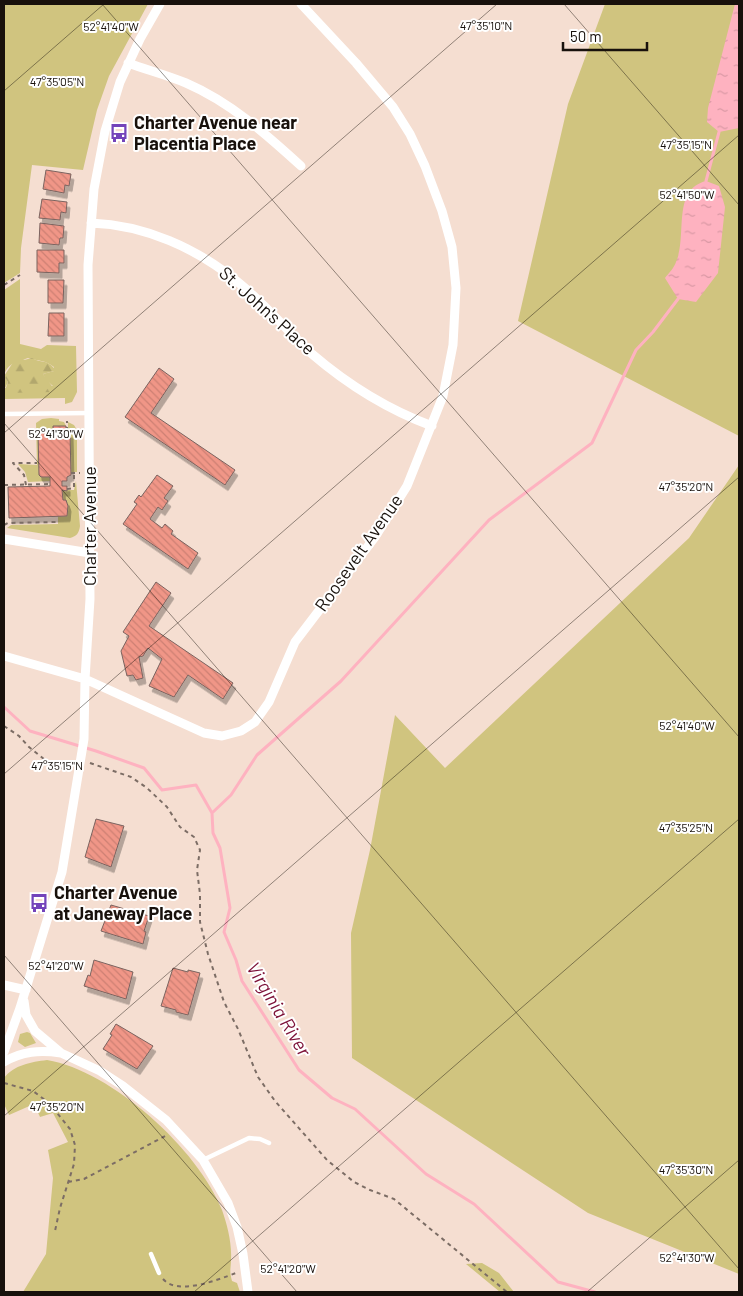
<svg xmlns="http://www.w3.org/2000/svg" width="743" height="1296" viewBox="0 0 743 1296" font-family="Barlow,sans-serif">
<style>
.green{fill:#d0c47f;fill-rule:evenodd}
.forest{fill:url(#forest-firs)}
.water{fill:url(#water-ripples)}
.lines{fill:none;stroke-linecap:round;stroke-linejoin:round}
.stream{stroke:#feb2c0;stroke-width:3}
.building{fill:url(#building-back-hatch);stroke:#7a635f;filter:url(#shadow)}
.path{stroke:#7c6d65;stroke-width:2;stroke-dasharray:4 4;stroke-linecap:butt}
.service{stroke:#fff;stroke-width:4.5}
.minor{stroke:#fff;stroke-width:9}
.ticks{fill:none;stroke:#18110c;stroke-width:1;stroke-opacity:0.45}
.labels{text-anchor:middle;stroke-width:4;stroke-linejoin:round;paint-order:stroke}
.poi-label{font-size:18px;font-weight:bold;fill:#18110c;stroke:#fff;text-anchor:start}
.street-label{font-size:18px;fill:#18110c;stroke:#fff}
.water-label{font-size:19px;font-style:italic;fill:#7c1037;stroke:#fff}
.ticks-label{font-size:12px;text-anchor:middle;fill:#18110c;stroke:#fff;stroke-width:4;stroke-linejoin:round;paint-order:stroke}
</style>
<defs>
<pattern id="forest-firs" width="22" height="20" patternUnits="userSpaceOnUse" patternTransform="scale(1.25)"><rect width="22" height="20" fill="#d0c47f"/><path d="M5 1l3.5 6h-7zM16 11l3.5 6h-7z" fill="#b2a76d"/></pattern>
<pattern id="water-ripples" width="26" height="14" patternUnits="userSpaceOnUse" patternTransform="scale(1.25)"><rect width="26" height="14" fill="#feb2c0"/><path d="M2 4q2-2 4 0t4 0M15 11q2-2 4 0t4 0" fill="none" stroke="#d998a4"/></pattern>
<pattern id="building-back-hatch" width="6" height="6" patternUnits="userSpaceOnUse" patternTransform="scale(1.25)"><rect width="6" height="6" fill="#f09687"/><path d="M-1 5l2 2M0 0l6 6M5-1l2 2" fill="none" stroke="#cd8073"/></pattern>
<filter id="shadow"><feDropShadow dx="3" dy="5.5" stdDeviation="0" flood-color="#0004"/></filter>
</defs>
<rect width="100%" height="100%" fill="#f5ded1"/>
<path class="green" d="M4 4H148L109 76 97 110 83 170 32 165 21 248 20 273 4 283Z
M605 4H739V436L518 321 568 104Z
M20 279V344L41 349 47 345 76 346 77 392 72 402 65 404V398L4 399V290ZM28 358C38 361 45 360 54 367V371L43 374 46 380 53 386 5 388 8 382 4 375C9 362 16 363 28 358Z
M51 418 59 419V421L64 422 66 426 53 427V431L40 475 41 477H50V481L28 482 25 472 18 464 37 465 36 423 42 419Z
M68 422 74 425 77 430V472H71L70 433 68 431Z
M739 465V1274L588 1213 352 1058 351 933 370 850 395 715 445 768 689 538Z
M76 481 80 526C79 533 77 536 70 538L7 528 11 525 58 524V516H66V500H63L62 490H74Z
M27 1032 30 1033 36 1043 25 1047 18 1042 20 1034Z
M47 1060C112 1071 198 1149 222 1210 227 1224 232 1243 231 1259 231 1269 229 1270 232 1281L237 1283 240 1292H23L46 1254 53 1178 48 1150 68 1142 53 1113 40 1117 34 1104 9 1115 4 1104V1078C14 1065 31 1062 47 1060Z
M482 1263 499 1273 514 1292H500L466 1264Z"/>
<path class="forest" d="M16 358 24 360 32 358C42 364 45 358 55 369L54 371 43 374C46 379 54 387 55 392L4 393 8 382 4 376Z"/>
<path class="water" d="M735 4H739V128L719 132 707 122 708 108Z
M706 181 719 186 725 207 718 273 696 302 678 299 665 278C669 273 674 268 676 262 688 236 671 190 706 181Z"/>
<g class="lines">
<path class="stream" d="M706 181 719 132
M4 707 30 731 96 751 144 768 162 790 196 785 212 813 213 833 220 848 230 908 224 932 236 960 242 981 299 1070 332 1098 355 1109 426 1174 474 1204 558 1282 595 1292
M212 813 231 795 257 755 341 681 489 520 592 443 636 350 653 332 678 299"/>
</g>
<path class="building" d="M46 170 71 174 69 186 65 185 64 193 43 189Z
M42 199 67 202 66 213 61 212 60 220 39 218Z
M40 223 64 226 63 238H60L59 245 39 243Z
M37 250H64V263H59V273L37 272Z
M48 280H64L63 303H48Z
M49 313H64V336H48Z
M159 368 174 379 151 413 235 470 225 485 125 417Z
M53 426H66V432L70 433 71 475 67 477V481H62V486H67V491L62 490 63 500H66L68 506 67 516 9 518 8 487 50 486V477H41L39 475 38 433 39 431H53Z
M157 475 173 486 164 498 168 501 162 510 158 507 150 519 162 528 165 524 173 531 171 534 198 553 188 569 123 524 137 504 134 502 139 495 141 497Z
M156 582 171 593 149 626 233 683 223 699 188 675 174 697 149 686 162 659 148 648 143 656 139 657 143 678 136 680 133 675 127 676 121 651 129 636 123 632Z
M96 819 124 826 111 867 85 857Z
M111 905 149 916 144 931 146 932 143 944 101 931Z
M94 960 133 972 126 999 84 986 88 975 90 976Z
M173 968 188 972V970L200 973 188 1015 176 1012V1010L161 1006Z
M116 1024 153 1046 137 1069 103 1049 112 1035 110 1034Z"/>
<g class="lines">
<path class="path" d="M4 285 20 275
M67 431V421
M71 473H80
M4 485 50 484
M26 485 24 475 13 463H37
M67 489 74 488V473
M4 525 8 523 57 522
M4 726 19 736 29 747 44 759 54 766 69 770
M90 763 131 777 147 788 167 807 180 827 194 837 200 850 197 870 200 894V922L208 954 224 1002 238 1029 258 1077 275 1101 327 1160 354 1182 370 1190 394 1199 507 1292
M4 1083 33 1091 49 1103 70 1129 75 1145 74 1164 60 1208 55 1231
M68 1182 84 1179 167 1135
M163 1279C178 1296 217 1280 236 1273"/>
<path class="service" d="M4 414 89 413
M203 1160 249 1138 260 1139 269 1143
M151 1254 159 1273"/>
<path class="minor" d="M128 63C147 70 167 75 186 83 230 102 266 134 301 166
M91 223C145 225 197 248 239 283 265 304 287 331 312 354 347 384 389 410 432 426
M4 539 90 553
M4 656 85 679 204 733 222 736 241 731 255 722 269 702 295 642 375 537 407 486 443 396 453 345 456 288 452 247 442 211 425 166 410 134 393 107 356 63 301 4
M4 985 26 990
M24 1001 26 1015 35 1031 61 1053 100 1071 123 1086 166 1120 203 1160 228 1203 237 1227 243 1254 248 1292
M4 1052 20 1008 62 872 84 739 85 679 90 599 88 265 94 189 105 131 120 82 140 39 160 4
M4 1062C22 1051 40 1050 61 1053"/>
</g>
<path class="ticks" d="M102 4 739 737M564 4 739 205M4 91 104 4M4 423 739 1269M4 433 497 4M4 774 739 135M4 955 297 1292M4 1116 739 477M194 1292 739 819M587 1292 739 1160"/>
<defs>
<g id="bus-bare" transform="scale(1.5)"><path d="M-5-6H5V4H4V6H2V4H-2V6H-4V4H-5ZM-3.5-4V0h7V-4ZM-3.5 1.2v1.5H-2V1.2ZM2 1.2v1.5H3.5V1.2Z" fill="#7343ba" stroke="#fff" stroke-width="2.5" paint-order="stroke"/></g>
</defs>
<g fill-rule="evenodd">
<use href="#bus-bare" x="119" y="133"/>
<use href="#bus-bare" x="39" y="903"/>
</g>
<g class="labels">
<g class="poi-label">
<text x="134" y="129">Charter Avenue near<tspan x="134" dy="21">Placentia Place</tspan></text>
<text x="54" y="899">Charter Avenue<tspan x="54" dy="21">at Janeway Place</tspan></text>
</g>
<g class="street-label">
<text transform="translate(267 311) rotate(42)" y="6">St. John's Place</text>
<text transform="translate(90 526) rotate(-90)" y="6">Charter Avenue</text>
<text transform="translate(359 553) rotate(-55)" y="6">Roosevelt Avenue</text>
</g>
<g class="water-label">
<text transform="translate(279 1009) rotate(59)" y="7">Virginia River</text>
</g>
</g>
<g class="ticks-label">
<text x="486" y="30">47°35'10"N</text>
<text x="111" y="31">52°41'40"W</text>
<text x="57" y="86">47°35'05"N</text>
<text x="686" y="149">47°35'15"N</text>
<text x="687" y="199">52°41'50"W</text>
<text x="56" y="438">52°41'30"W</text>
<text x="686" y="491">47°35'20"N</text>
<text x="687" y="730">52°41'40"W</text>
<text x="57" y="770">47°35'15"N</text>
<text x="686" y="832">47°35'25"N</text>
<text x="56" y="970">52°41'20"W</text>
<text x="57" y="1111">47°35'20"N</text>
<text x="686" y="1174">47°35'30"N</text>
<text x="687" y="1262">52°41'30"W</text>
<text x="288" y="1273">52°41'20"W</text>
</g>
<rect width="743" height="1296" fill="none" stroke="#18110c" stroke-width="10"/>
<path d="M563 42v8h84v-8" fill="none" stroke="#18110c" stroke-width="2.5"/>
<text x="570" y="42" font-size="15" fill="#18110c" stroke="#ffffff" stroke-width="4" paint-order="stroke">50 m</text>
</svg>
